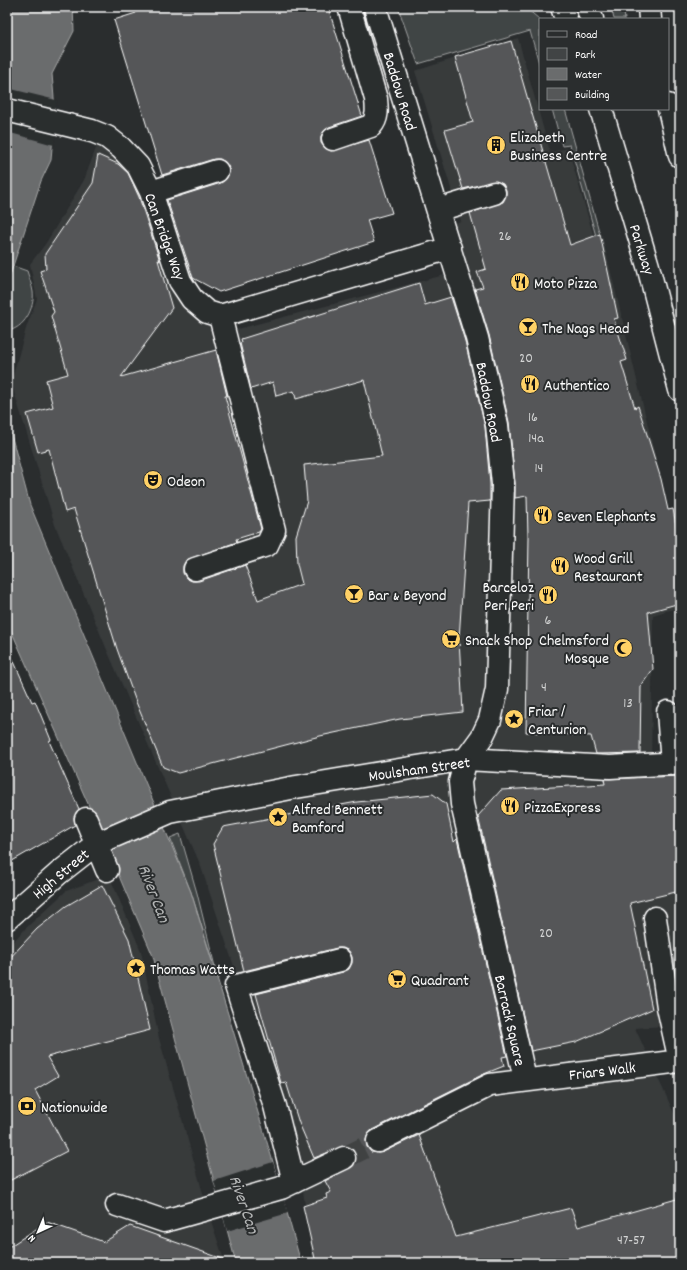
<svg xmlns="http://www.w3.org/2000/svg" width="687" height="1270" viewBox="0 0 687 1270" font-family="Dekko,sans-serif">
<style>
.built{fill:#373a3b}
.green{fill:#414445;stroke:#a0a2a2}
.water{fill:#6a6c6d;stroke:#a6a7a7}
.pier{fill:#2a2d2e}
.building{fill:#555758;stroke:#fff}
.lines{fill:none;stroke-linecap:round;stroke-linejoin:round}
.minor-tunnel{stroke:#3f4243;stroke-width:22;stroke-dasharray:22 11;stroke-linecap:butt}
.minor-casing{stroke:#fff;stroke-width:25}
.major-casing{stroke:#fff;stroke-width:25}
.minor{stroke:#2a2d2e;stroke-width:22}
.major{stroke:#2a2d2e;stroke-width:22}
.labels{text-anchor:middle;stroke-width:4;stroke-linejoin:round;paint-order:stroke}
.number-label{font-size:14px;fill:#d4d5d5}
.street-label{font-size:16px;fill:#fff;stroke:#2a2d2e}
.poi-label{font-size:16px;fill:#fff;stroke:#2a2d2e;text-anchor:start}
.water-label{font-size:17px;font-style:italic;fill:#b4b6b6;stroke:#2a2d2e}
</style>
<rect width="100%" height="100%" fill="#2a2d2e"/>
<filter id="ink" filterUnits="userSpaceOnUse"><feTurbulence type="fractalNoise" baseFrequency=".025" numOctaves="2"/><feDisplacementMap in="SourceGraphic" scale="8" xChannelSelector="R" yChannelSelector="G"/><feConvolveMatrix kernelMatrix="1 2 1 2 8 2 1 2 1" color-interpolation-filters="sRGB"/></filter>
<g filter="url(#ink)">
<path class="built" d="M518 38 550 152 568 148 594 237 602 235 680 559V607L653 615 651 770 680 769V1025L635 1028 680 1126V1263H313L299 1162 200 864 107 650 55 525 11 382 27 325 37 299 30 264 46 243 84 180 98 143 130 168 186 304 234 330 452 273 437 229 461 221 415 71Z
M109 875 141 951 159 1038 210 1218 225 1263H7V948L26 928 66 891Z"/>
<path class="green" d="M398 7 526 8 539 19 540 23V67L530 31 418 64Z
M611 7H623L625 19H614Z
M552 109H565L600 235 596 236 570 145 562 146Z
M13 266 27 271C29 278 32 285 33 292 35 308 24 329 7 331V284Z
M180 834 197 893 218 979 191 892 170 838Z"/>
<path class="water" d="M7 7H73L74 31 52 74 55 110 51 160 41 181 7 284Z
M7 419 30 505 191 892 273 1162 301 1263H236L153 956 93 815 7 621Z"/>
<path class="pier" d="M7 88 56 100 57 110 54 145 7 132Z
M273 1162 288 1213 227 1231 214 1181Z"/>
<path class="building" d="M134 7H328L362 116 329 127 324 131 321 136V143L325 148 331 151 369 140 392 213 367 220 374 242 219 292 193 278 167 200 221 183 226 179 229 174V168L225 162 220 159H214L162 175 114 20 136 13Z
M511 41 570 245 600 234 618 318 614 319 627 360 621 362 635 408 638 406 661 479 668 510 673 509 680 547V603L648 612 653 669 641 686 640 753 596 754 591 736 526 732 529 536 528 537 527 496 515 498V483L509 422 489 335 475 289 483 287 477 272 486 269 470 213 503 202 506 196V190L503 184 496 181 463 189 445 130 473 122 455 57Z
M98 155 118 164 128 173 139 197 160 261 158 260 172 308 121 377 216 350 227 396H225L261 529 259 532 236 539 237 542 186 560 183 566V573L186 578 192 581H199L245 565 258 600 302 584 297 564 296 536 307 501 304 465 382 456 364 380 296 399 294 391 276 396 273 382 251 389 240 343 242 342 241 339 419 283 425 305 451 297 465 341 485 427 490 484V501L468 503 459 639 463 712 400 719 320 736 178 773 163 767 136 702 117 649 74 509 65 512 49 449 38 452 27 414 53 407 46 380 68 374 51 316 54 312 40 271 46 269 45 254 93 183Z
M7 646 32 702 35 701 51 740 49 741 79 809 74 817 75 825 7 864Z
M680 776V891L630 903 652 1009 576 1042 531 1051 478 816 501 790 605 784 604 779Z
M433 794 446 804 454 842 457 839 507 1056 502 1057 504 1066 484 1074 372 1130 368 1134 366 1140 367 1147 371 1152 378 1153 383 1152 419 1135 456 1237 571 1208 578 1227 680 1198V1263H316L303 1206 327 1198 326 1194 331 1192 325 1181 354 1165 356 1159 355 1153 351 1148 345 1146 314 1158 299 1123 286 1082 281 1083 256 994 343 972 349 969 352 963V957L349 951 343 948H337L244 971 213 844 223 827 357 802Z
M102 885 129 939 150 1030 47 1057 58 1076 35 1090 67 1151 7 1182V961L37 929 66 906Z
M47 1222 104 1242 130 1226 223 1259 222 1263H7V1248Z"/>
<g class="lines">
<path class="minor-tunnel" d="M344 1158 378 1141"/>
<g class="minor-casing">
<path id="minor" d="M375 7 477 338 497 425 503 484 497 689 490 720 482 737 466 759 460 782 462 804 525 1079
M562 7 566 19
M7 110 92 131 107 137 121 148 138 166 151 192 180 281 192 299 207 312 220 316 450 248
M333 139 371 126C378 118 377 109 376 99L349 7
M151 192 217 171
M438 210 494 193
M195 569 267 545 274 530 220 316
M668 712 672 764
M86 819 107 870
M655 918 668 1007 680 1061
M7 919 59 873 96 844 170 812 296 787 466 759 610 767 680 763
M378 1141 490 1085 680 1061
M294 1182 275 1106 236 986 340 960
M117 1205 164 1221 281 1188 344 1158"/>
</g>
<g class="major-casing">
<path id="major" d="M587 7 592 19
M649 7 650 19
M668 105 680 156
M601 109 648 266 680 390"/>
</g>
<use href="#minor" class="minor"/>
<use href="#major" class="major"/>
</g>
</g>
<defs>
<g id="building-disc" transform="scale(1)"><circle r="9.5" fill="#ffd166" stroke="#2a2d2e"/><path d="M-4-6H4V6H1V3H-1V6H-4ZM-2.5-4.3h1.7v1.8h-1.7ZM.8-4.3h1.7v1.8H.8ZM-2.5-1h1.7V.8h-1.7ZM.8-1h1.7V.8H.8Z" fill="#111"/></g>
<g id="restaurant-disc" transform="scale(1)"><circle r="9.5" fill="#ffd166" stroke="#2a2d2e"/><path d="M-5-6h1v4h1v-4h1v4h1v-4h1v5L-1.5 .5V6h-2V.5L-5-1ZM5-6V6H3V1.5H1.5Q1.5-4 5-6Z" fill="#111"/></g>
<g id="bar-disc" transform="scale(1)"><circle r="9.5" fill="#ffd166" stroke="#2a2d2e"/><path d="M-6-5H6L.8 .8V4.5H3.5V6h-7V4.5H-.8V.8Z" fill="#111"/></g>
<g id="theatre-disc" transform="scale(1)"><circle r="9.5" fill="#ffd166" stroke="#2a2d2e"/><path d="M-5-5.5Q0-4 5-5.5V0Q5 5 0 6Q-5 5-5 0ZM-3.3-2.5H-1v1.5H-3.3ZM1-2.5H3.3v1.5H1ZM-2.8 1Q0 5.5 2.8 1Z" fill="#111"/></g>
<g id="supermarket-disc" transform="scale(1)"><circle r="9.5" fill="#ffd166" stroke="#2a2d2e"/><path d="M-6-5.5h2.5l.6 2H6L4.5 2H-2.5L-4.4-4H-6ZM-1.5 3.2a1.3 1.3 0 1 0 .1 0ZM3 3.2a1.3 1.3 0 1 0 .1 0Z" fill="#111"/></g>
<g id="mosque-disc" transform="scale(1)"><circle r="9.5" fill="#ffd166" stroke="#2a2d2e"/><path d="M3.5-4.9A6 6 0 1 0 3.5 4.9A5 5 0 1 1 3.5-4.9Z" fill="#111"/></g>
<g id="sight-disc" transform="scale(1)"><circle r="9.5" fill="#ffd166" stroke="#2a2d2e"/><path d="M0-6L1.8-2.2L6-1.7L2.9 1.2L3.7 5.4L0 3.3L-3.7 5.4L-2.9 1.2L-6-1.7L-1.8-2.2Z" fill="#111"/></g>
<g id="bank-disc" transform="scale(1)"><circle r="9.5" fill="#ffd166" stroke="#2a2d2e"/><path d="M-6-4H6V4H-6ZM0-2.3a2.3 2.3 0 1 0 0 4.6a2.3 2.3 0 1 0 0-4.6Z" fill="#111"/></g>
</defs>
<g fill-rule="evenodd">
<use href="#building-disc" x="496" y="145"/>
<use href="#restaurant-disc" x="520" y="282"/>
<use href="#bar-disc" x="528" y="327"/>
<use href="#restaurant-disc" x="530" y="384"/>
<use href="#theatre-disc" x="153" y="480"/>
<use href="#restaurant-disc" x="543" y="515"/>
<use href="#restaurant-disc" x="560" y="566"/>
<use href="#bar-disc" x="354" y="594"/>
<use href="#restaurant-disc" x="548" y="595"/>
<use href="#supermarket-disc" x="451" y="639"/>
<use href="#mosque-disc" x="623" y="648"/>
<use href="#sight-disc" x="514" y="719"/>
<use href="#restaurant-disc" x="510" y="806"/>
<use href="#sight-disc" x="278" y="817"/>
<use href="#sight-disc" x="136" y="968"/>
<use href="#supermarket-disc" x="397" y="979"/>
<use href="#bank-disc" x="27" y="1106"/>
</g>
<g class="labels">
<g class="number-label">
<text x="505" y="240">26</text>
<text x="526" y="362">20</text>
<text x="533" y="421">16</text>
<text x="536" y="442">14a</text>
<text x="539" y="472">14</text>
<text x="548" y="624">6</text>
<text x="544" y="691">4</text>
<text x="628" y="707">13</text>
<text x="546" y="937">20</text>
<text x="631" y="1244">47-57</text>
</g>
<g class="street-label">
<text transform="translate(401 91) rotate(73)" y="6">Baddow Road</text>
<text transform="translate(166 236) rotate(70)" y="6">Can Bridge Way</text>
<text transform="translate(643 249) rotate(73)" y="6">Parkway</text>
<text transform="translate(490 402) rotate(79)" y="6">Baddow Road</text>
<text transform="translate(419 768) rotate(-8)" y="6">Moulsham Street</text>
<text transform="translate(60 873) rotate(-40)" y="6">High Street</text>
<text transform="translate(511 1020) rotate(77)" y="6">Barrack Square</text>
<text transform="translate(602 1070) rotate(-7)" y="6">Friars Walk</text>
</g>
<g class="poi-label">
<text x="510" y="142">Elizabeth<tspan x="510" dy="18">Business Centre</tspan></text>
<text x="534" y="288">Moto Pizza</text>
<text x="542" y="333">The Nags Head</text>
<text x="544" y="390">Authentico</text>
<text x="167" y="486">Odeon</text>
<text x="557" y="521">Seven Elephants</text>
<text x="574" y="563">Wood Grill<tspan x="574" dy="18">Restaurant</tspan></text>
<text x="534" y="592" text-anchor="end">Barceloz<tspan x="534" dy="18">Peri Peri</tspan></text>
<text x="368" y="600">Bar &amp; Beyond</text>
<text x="465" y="645">Snack Shop</text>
<text x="609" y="645" text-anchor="end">Chelmsford<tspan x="609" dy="18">Mosque</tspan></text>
<text x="528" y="716">Friar /<tspan x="528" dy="18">Centurion</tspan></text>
<text x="524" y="812">PizzaExpress</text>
<text x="292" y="814">Alfred Bennett<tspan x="292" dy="18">Bamford</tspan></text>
<text x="150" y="974">Thomas Watts</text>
<text x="411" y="985">Quadrant</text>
<text x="41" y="1112">Nationwide</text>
</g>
<g class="water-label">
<text transform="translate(155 893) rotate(69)" y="6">River Can</text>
<text transform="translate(245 1204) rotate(71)" y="6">River Can</text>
</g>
</g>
<rect width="687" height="1270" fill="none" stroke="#2a2d2e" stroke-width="24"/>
<rect x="12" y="12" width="663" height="1246" fill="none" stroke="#fff" stroke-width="1.5" filter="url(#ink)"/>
<rect x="539" y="18" width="130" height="92" fill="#2a2d2e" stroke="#7f8182"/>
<rect x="547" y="31" width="20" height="6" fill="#2a2d2e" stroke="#7f8182"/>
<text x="575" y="38" font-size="12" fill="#ffffff">Road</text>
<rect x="547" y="48" width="20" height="12" fill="#414445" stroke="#7f8182"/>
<text x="575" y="58" font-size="12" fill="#ffffff">Park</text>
<rect x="547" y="68" width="20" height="12" fill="#6a6c6d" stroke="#7f8182"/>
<text x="575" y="78" font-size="12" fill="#ffffff">Water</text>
<rect x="547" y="88" width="20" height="12" fill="#555758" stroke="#7f8182"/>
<text x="575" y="98" font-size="12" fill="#ffffff">Building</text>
<g transform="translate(38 1232) rotate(224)" stroke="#2a2d2e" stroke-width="3" paint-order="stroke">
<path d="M0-3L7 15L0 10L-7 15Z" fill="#ffffff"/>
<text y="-6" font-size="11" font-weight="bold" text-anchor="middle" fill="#ffffff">N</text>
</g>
</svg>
